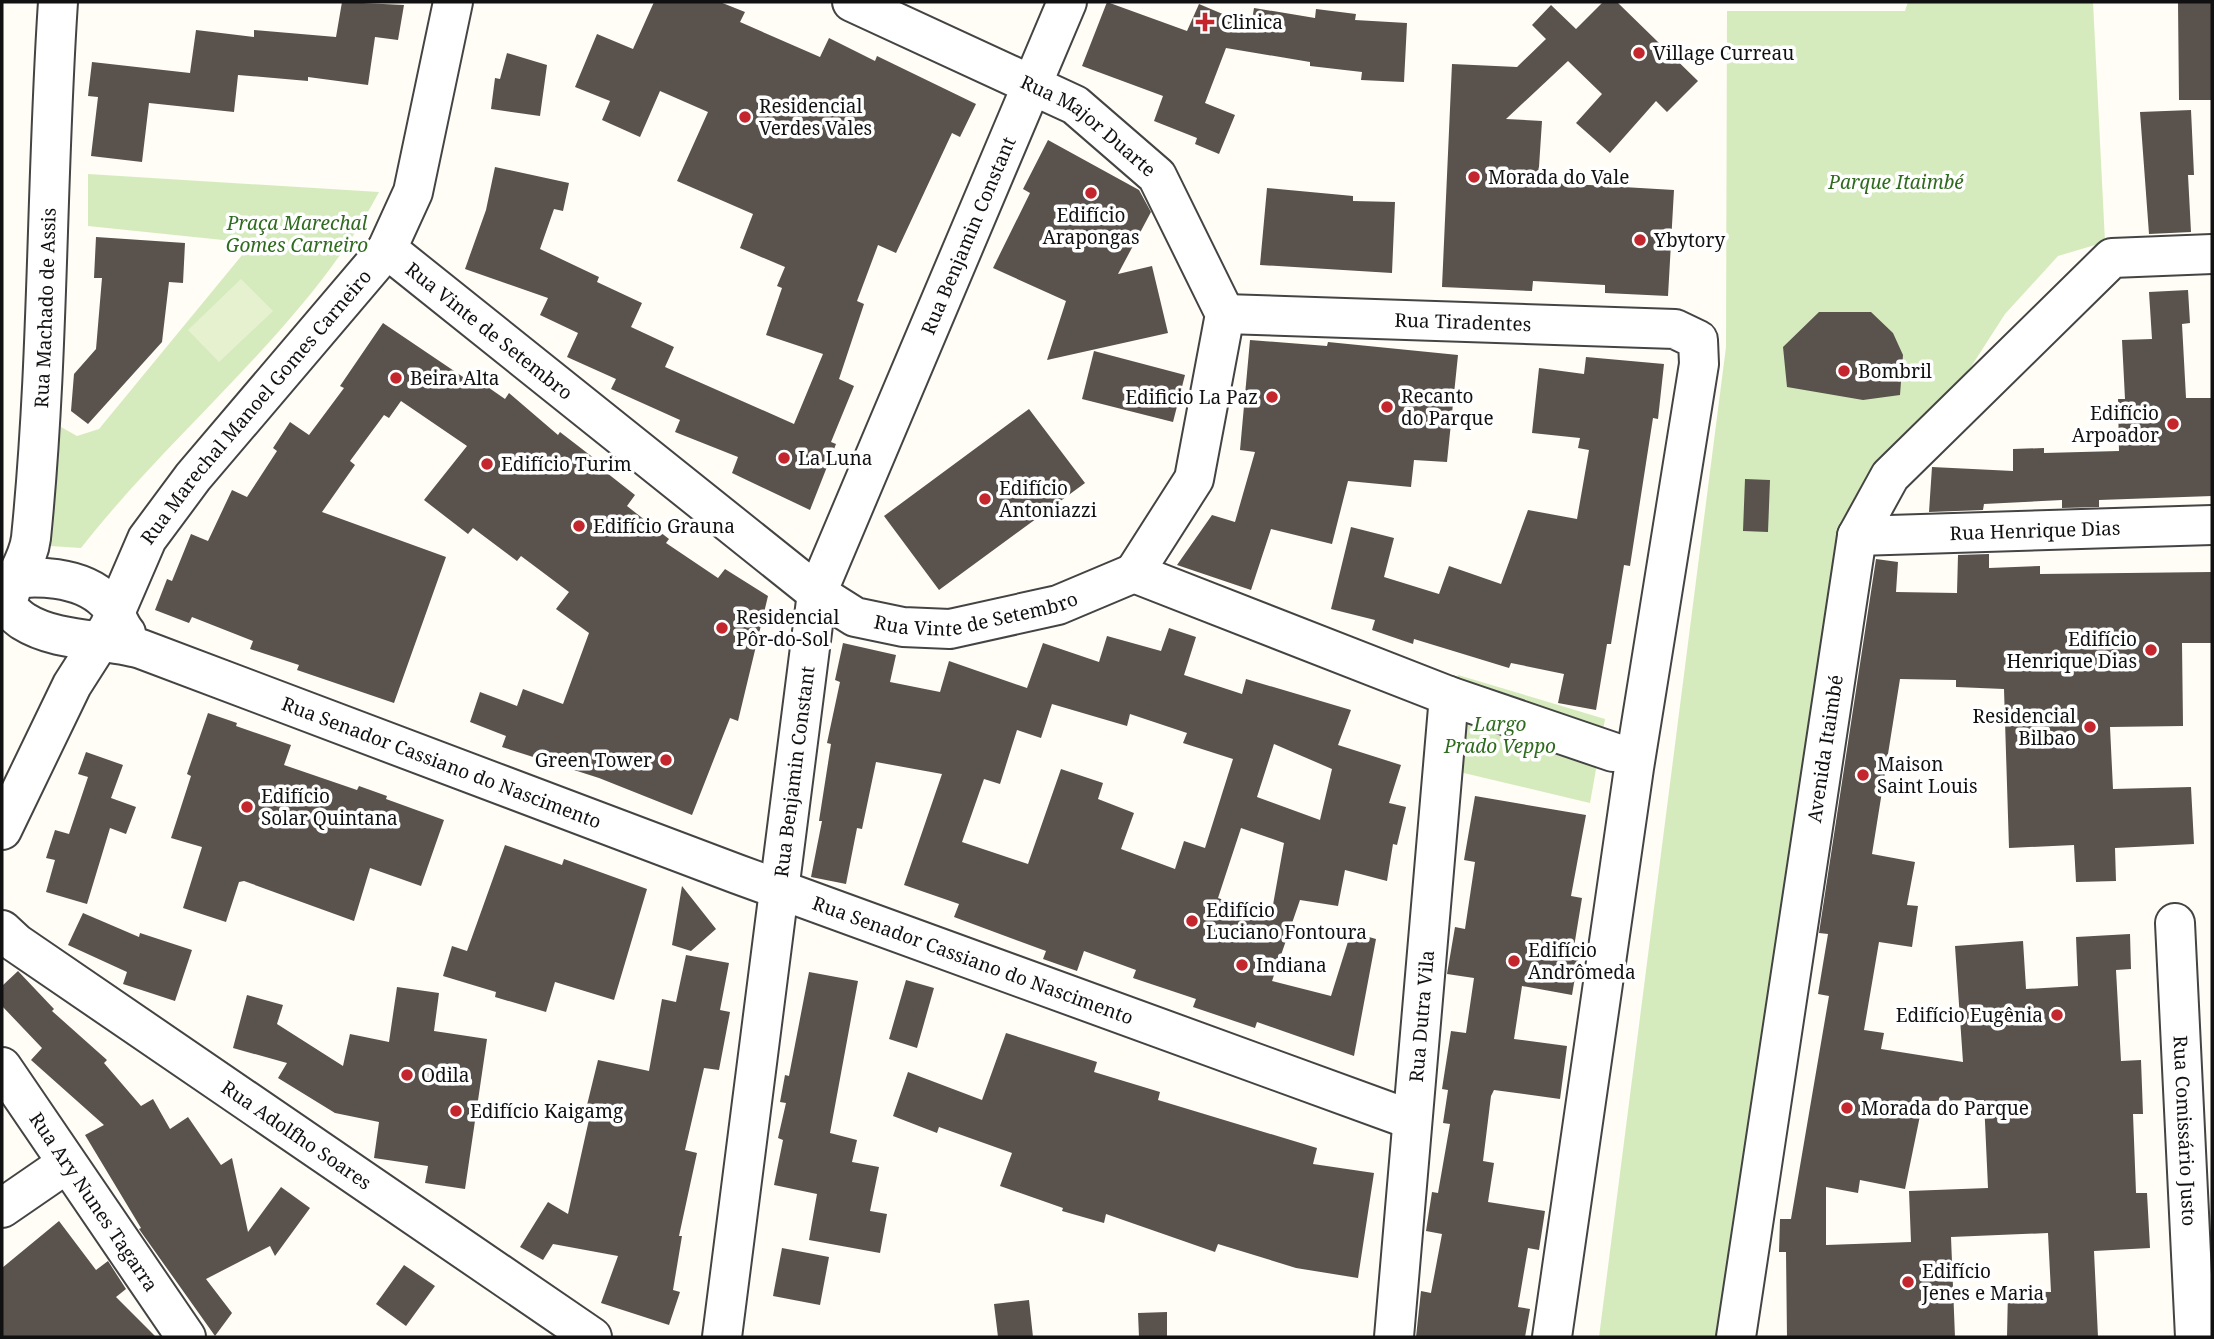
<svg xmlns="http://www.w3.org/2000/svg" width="2214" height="1339" viewBox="0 0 2214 1339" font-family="'Noto Serif',serif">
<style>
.green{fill:#d5ebbd}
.pitch{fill:#e6f2cf}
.building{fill:#5a524d;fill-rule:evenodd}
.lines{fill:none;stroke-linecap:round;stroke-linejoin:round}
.minor-casing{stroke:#444;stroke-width:42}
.minor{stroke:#fff;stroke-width:38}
.poi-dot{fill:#c4262e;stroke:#fff;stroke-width:2.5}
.labels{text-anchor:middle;stroke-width:7;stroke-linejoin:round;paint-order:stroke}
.poi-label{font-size:19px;fill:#111;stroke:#fff;text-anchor:start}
.street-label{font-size:19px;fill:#111;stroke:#fff}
.park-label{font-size:19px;font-style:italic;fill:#2f6b1f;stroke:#fff}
</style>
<rect width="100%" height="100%" fill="#fffdf5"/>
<path class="green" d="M1908 2H2093L2105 242 2058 256 2005 314 1949 401 1838 529 1718 1337H1599L1726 347 1727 11H1905Z
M88 174 379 192C310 324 173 430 81 548L50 546 61 427 77 436 99 429 252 243 88 226Z
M1458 675 1605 719 1590 803 1447 769Z"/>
<path class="pitch" d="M241 279 273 311 219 362 188 330Z"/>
<path class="building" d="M342 2 404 5 398 40 375 37 368 85 308 77V81L238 75 234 112 149 103 142 162 91 156 98 97 88 96 92 62 190 73 196 30 254 37V30L336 37Z
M654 2H720L745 12 740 22 820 57 829 38 875 61 877 56 976 104 960 137 952 133 896 253 878 245 857 301 864 304 839 379 854 386 831 442 836 444 810 510 732 473 738 457 675 432 680 420 611 389 616 379 567 357 578 333 540 315 548 298 465 269 486 210 495 167 569 183 563 211 554 209 540 249 599 277 597 282 642 303 631 327 674 347 665 367 794 424 823 354 766 335 782 288 777 286 785 267 740 248 753 214 677 181 708 112 660 91 640 137 602 120 610 101 575 87 597 34 633 49Z
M1107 2 1187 31 1199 4 1251 26 1254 8 1315 18 1316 9 1356 14 1355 20 1407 23 1404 82 1361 80 1362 72 1310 66V62L1226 48 1205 103 1235 115 1219 154 1195 144 1197 138 1154 121 1163 96 1082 66Z
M1603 2H1617L1698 81 1667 112 1656 101 1610 153 1576 123 1602 94 1568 61 1506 119 1542 121 1538 182 1674 190 1668 296 1605 293V285L1533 281 1532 291 1442 287 1452 64 1517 67 1546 39 1532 25 1551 5 1576 29Z
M2178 2H2212V100H2179Z
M507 53 547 65 540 116 491 109 495 78 500 79Z
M2191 110 2194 175H2188L2191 232 2149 234 2140 112Z
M1048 140 1139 190 1151 212 1118 274 1152 266 1168 333 1047 360 1066 301 993 268 1030 193 1023 189Z
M1267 188 1353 196V201L1395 202 1392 273 1260 265Z
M96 237 185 243 183 283 169 282 162 342 88 424 71 411 74 374 96 349 102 278H94Z
M2188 290 2190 323 2182 324 2186 398H2212V496L2099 500V507L2062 508V500L1984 504 1983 510 1929 512 1932 467 2013 471V449L2044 448V453L2119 451 2118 399H2125L2122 340 2152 339 2149 292Z
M1819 312H1871L1893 333 1903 355 1900 395 1863 400 1787 387 1783 347Z
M383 323 466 379 469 374 505 399 509 393 558 435 560 432 595 459 593 462 635 495 627 506 669 539 666 543 718 578 725 569 768 596 738 721 730 718 692 815 599 778 502 747 506 736 470 722 480 692 517 706 523 689 563 704 589 633 556 609 569 592 521 556 517 561 473 528 468 534 424 500 467 446 401 401 389 418 384 415 350 461 355 465 322 512 446 557 394 703 297 670 299 665 250 649 253 641 192 617 189 623 155 610 167 579 172 581 191 534 208 541 232 490 247 497 277 451 273 448 290 422 309 435 344 388 340 386Z
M1250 340 1327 346 1328 342 1458 355 1447 462 1414 460 1411 487 1348 481 1332 544 1271 529 1251 590 1177 565 1212 515 1235 522 1255 452 1240 450Z
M1094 351 1185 375 1173 422 1082 399Z
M1586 357 1664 364 1658 419 1653 418 1630 566 1624 565 1611 644H1607L1596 710 1558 703 1564 674 1511 663 1509 668 1414 639 1413 644 1372 630 1375 620 1331 609 1351 527 1394 538 1384 577 1439 594 1449 566 1501 584 1528 510 1577 519 1589 450 1578 448 1580 438 1532 433 1539 368 1584 374Z
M1029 409 1085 483 939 590 884 516Z
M1745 479 1770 480 1768 532 1743 531Z
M1989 554V568L2040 566V574L2212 572V643H2182L2183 726 2110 727 2113 789 2191 787 2194 844 2115 848 2116 881 2076 882 2074 845 2009 848 2004 689 1956 687V680L1900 679 1872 854 1915 862 1907 905 1918 906 1912 947 1879 942 1864 1030 1884 1033 1881 1049 1963 1062 1955 946 2023 941 2026 989 2078 986 2076 937 2130 934 2131 969 2116 970 2121 1061 2141 1060 2143 1114H2133L2136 1193H2147L2150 1248 2094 1251 2098 1337H2007L2008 1291 2051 1292 2048 1233 1951 1237 1955 1337H1787L1786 1252H1779L1780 1219H1791L1829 996 1818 994 1828 934 1819 933 1876 559 1898 562 1896 592 1957 593 1958 555ZM1984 1100 1988 1188 1909 1191 1911 1242 1826 1245V1187L1858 1193 1860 1180 1905 1189 1923 1101Z
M1169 628 1196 637 1184 675 1242 694 1246 679 1351 710 1338 745 1401 765 1389 803 1406 807 1397 845 1393 844 1387 881 1345 870 1338 906 1300 900 1272 981 1331 996 1351 932 1376 939 1354 1056 1257 1022 1255 1028 1193 1007 1196 999 1133 978 1136 970 1084 951 1077 971 1043 959 1046 951 954 917 959 904 904 885 942 774 876 762 862 829 857 828 846 884 811 877 822 821H819L831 744 827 743 840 682 835 680 843 643 896 655 890 682 940 692 949 661 1027 688 1043 643 1099 662 1107 636 1161 651ZM1052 704 1127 726 1130 714 1187 733 1183 743 1233 759 1205 848 1184 841 1175 869 1121 849 1134 813 1098 799 1103 783 1061 769 1028 864 962 842 984 779 1000 784 1017 730 1041 738ZM1274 744 1332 769 1320 820 1257 797ZM1241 828 1284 843 1271 916 1218 898Z
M208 713 237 723 236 726 291 745 284 765 357 790 359 786 387 796 386 799 444 820 421 886 370 868 354 921 244 881 239 882 226 922 183 908 202 847 171 838 191 776 187 774Z
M86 752 123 765 111 798 136 807 126 834 110 828 87 904 46 892 55 860 46 858 55 830 69 834 88 777 78 774Z
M1475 796 1586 815 1571 896 1582 898 1574 947 1580 948 1572 995 1522 986 1514 1039 1567 1046 1560 1099 1494 1090 1491 1096 1483 1161 1494 1163 1488 1202 1545 1211 1539 1250 1528 1248 1518 1307 1530 1309 1525 1337H1416L1421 1291 1431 1293 1442 1234 1426 1231 1432 1192 1438 1193 1450 1124 1443 1123 1448 1090 1442 1089 1451 1031 1466 1033 1474 978 1447 974 1455 927 1465 929 1475 862 1464 860Z
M505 845 562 865 564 859 647 889 614 1000 555 982 546 1012 495 997 496 992 443 976 452 946 467 951Z
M682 886 716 929 691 951 672 945Z
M83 913 139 937 140 933 192 950 175 1001 123 984 127 972 68 945Z
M686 955 729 963 720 1010 730 1012 719 1070 704 1068 685 1150 697 1153 679 1236H682L673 1290 680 1292 669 1325 601 1303 618 1256 553 1244 543 1260 520 1247 548 1202 568 1214 592 1106 587 1105 598 1060 649 1071 662 999 676 1002Z
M18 971 54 1009 52 1011 107 1060 104 1063 141 1106 153 1099 170 1129 188 1117 221 1165 232 1158 248 1232 281 1187 310 1208 275 1256 270 1246 206 1279 232 1313 215 1336 139 1229 141 1228 85 1135 104 1125 31 1060 42 1048 2 1006V986Z
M809 972 858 981 830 1133 857 1140 852 1162 879 1167 870 1211 887 1214 880 1253 809 1240 817 1194 774 1185 783 1140 778 1138 786 1103 780 1102 785 1075 789 1076Z
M906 980 934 988 917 1048 889 1039Z
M397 987 439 993 434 1031 487 1039 465 1189 425 1183 428 1166 374 1158 379 1122 335 1113 278 1078 287 1063 233 1048 247 995 283 1005 277 1024 343 1066 350 1034 389 1042Z
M1006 1033 1097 1062 1094 1072 1160 1092 1158 1100 1317 1148 1313 1164 1374 1173 1358 1278 1296 1268 1218 1244 1215 1252 1106 1214 1104 1223 1062 1211 1063 1208 1000 1186 1012 1153 939 1127 937 1133 893 1116 908 1072 982 1100Z
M59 1221 96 1270 108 1261 126 1289 116 1297 156 1337H2V1268Z
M782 1248 829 1257 820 1305 773 1296Z
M404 1265 435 1286 406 1326 376 1304Z
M1029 1300 1033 1337H998L994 1304Z
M1167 1312V1337H1139L1138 1313Z"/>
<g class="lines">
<g class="minor-casing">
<g id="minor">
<path id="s1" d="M852 2 1075 105 1157 176 1225 314 1194 479 1134 573"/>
<path id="s2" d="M387 249 817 593 855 617 903 627 950 629 1058 605 1134 573 1449 696 1613 752"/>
<path id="s3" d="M1225 314 1675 329 1698 340 1699 364 1634 768 1552 1337"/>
<path id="s4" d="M1857 536 2212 525"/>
<path d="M2 581C34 574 81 576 106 601 116 610 118 624 126 633"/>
<path id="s5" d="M2 603C9 609 16 616 23 621 58 643 103 638 141 649L737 874 1412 1120"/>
<path id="s6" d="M7 607C9 582 28 564 31 538 49 360 46 180 58 2"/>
<path id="s7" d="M2 830 72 685 109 627 147 539 193 477 387 249 413 192 453 2"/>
<path id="s8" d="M2175 923 2195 1337"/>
<path id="s9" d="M2 930 16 943 592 1337"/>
<path id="s10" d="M2 1067 186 1337"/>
<path d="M2 1208 66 1164"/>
<path id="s11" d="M722 1337 817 593 1067 2"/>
<path id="s12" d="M1394 1337 1449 696"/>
<path id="s13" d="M1736 1337 1857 536 1890 476 2112 258 2212 254"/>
</g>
</g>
<use href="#minor" class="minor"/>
</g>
<g class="poi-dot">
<path d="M1201.5 11.5h7v7h7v7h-7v7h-7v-7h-7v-7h7z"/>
<circle cx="1639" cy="53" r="7"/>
<circle cx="745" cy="117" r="7"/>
<circle cx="1474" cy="177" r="7"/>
<circle cx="1091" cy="193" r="7"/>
<circle cx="1640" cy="240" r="7"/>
<circle cx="1844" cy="371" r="7"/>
<circle cx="396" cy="378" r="7"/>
<circle cx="1272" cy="397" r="7"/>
<circle cx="1387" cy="407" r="7"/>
<circle cx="2173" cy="424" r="7"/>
<circle cx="784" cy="458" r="7"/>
<circle cx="487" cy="464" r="7"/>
<circle cx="985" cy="499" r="7"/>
<circle cx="579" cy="526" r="7"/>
<circle cx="722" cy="628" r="7"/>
<circle cx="2151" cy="650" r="7"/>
<circle cx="2090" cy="727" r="7"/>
<circle cx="666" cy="760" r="7"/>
<circle cx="1863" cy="775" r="7"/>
<circle cx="247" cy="807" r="7"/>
<circle cx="1192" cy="921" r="7"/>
<circle cx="1514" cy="961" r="7"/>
<circle cx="1242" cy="965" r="7"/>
<circle cx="2057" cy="1015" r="7"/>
<circle cx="407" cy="1075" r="7"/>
<circle cx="1847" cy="1108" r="7"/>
<circle cx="456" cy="1111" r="7"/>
<circle cx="1908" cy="1282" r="7"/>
</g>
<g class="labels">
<g class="poi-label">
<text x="1221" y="29">Clinica</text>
<text x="1653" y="60">Village Curreau</text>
<text x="759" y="113">Residencial<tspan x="759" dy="22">Verdes Vales</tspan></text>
<text x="1488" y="184">Morada do Vale</text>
<text x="1091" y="222" text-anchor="middle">Edifício<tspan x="1091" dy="22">Arapongas</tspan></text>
<text x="1654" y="247">Ybytory</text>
<text x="1858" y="378">Bombril</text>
<text x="410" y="385">Beira Alta</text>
<text x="1401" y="403">Recanto<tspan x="1401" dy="22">do Parque</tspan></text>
<text x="1258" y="404" text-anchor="end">Edificio La Paz</text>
<text x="2159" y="420" text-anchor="end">Edifício<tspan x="2159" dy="22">Arpoador</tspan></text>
<text x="798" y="465">La Luna</text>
<text x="501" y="471">Edifício Turim</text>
<text x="999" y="495">Edifício<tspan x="999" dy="22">Antoniazzi</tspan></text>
<text x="593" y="533">Edifício Grauna</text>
<text x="736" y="624">Residencial<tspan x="736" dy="22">Pôr-do-Sol</tspan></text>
<text x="2137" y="646" text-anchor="end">Edifício<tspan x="2137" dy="22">Henrique Dias</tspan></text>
<text x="2076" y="723" text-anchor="end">Residencial<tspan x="2076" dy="22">Bilbao</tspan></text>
<text x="652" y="767" text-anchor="end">Green Tower</text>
<text x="1877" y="771">Maison<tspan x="1877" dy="22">Saint Louis</tspan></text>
<text x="261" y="803">Edifício<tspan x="261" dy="22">Solar Quintana</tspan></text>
<text x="1206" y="917">Edifício<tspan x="1206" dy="22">Luciano Fontoura</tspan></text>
<text x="1528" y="957">Edifício<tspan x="1528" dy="22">Andrômeda</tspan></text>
<text x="1256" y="972">Indiana</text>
<text x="2043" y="1022" text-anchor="end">Edifício Eugênia</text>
<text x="421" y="1082">Odila</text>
<text x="1861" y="1115">Morada do Parque</text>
<text x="470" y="1118">Edifício Kaigamg</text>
<text x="1922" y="1278">Edifício<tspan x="1922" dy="22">Jenes e Maria</tspan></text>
</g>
<g class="street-label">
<text dy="7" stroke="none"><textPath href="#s1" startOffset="268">Rua Major Duarte</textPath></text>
<text dy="7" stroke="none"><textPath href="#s11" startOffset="1138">Rua Benjamin Constant</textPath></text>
<text dy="7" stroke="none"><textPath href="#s6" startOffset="304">Rua Machado de Assis</textPath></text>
<text dy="7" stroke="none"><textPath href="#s3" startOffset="238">Rua Tiradentes</textPath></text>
<text dy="7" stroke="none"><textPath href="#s2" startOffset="131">Rua Vinte de Setembro</textPath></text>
<text dy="7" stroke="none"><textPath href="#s7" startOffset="497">Rua Marechal Manoel Gomes Carneiro</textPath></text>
<text dy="7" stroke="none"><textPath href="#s4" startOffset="178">Rua Henrique Dias</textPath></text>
<text dy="7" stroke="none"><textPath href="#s2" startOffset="719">Rua Vinte de Setembro</textPath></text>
<text dy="7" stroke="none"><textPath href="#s13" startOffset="595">Avenida Itaimbé</textPath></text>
<text dy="7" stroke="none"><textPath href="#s5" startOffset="471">Rua Senador Cassiano do Nascimento</textPath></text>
<text dy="7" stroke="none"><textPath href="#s11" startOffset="570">Rua Benjamin Constant</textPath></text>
<text dy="7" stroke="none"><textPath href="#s5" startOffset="1038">Rua Senador Cassiano do Nascimento</textPath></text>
<text dy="7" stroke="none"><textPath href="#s12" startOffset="322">Rua Dutra Vila</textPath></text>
<text dy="7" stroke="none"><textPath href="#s8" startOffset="208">Rua Comissário Justo</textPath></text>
<text dy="7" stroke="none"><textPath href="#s9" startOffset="359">Rua Adolfho Soares</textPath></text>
<text dy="7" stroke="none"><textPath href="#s10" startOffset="163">Rua Ary Nunes Tagarra</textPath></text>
</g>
<g class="park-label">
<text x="1896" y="189">Parque Itaimbé</text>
<text x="297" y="230">Praça Marechal<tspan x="297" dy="22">Gomes Carneiro</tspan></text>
<text x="1500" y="731">Largo<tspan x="1500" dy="22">Prado Veppo</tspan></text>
</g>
</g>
<rect width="2214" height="1339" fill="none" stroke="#111111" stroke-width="7"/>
</svg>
